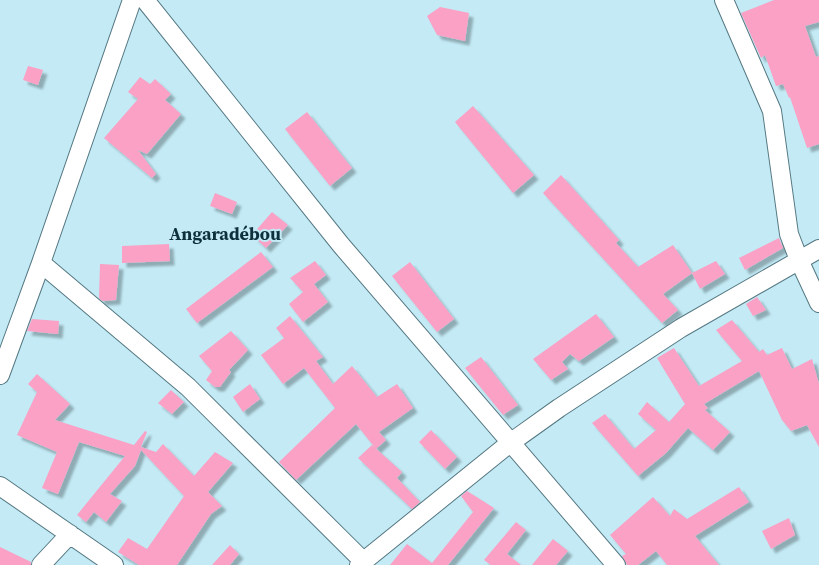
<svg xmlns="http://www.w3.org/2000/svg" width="819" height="565" viewBox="0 0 819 565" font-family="'Source Serif 4',serif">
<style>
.building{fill:#faa1c5;filter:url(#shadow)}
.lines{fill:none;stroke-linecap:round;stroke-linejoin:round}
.minor-casing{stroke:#557882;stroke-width:20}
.minor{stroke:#fff;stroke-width:18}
.labels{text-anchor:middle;stroke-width:4;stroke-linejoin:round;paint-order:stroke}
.quarter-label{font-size:18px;font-weight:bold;fill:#0d303a;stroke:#c3eaf5}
</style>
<defs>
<filter id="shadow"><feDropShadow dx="4.5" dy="4.5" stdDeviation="1" flood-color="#0004"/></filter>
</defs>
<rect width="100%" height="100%" fill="#c3eaf5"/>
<path class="building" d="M774 0H819V22L805 26 816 57 819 56V144L807 148 790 97 789 98 783 84 776 86 765 55 761 58 741 13Z
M440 7 469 13 465 41 437 35 427 16Z
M28 66 43 70 38 85 23 80Z
M140 77 150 84 155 79 171 94 165 100 181 114 147 154 138 150 156 174 152 178 104 138 138 99 128 92Z
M473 106 534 175 513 193 455 122Z
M307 112 352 168 330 186 285 129Z
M561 175 619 240 616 243 638 267 673 245 692 273 663 294 678 310 662 323 543 193Z
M215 193 237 202 232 214 210 206Z
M272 212 288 225 266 248 252 235Z
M779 238 783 248 745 270 739 258Z
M169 244 170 261 122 263V246Z
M261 252 273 267 197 323 186 309Z
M315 261 326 275 314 284 328 302 303 322 289 304 303 292 290 278Z
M716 261 725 274 700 289 692 273Z
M410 262 454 319 437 332 392 276Z
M100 264 119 265 116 300 102 301 99 298Z
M757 297 766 310 753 316 746 304Z
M596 314 614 337 579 361 570 354 562 362 568 369 551 380 533 359Z
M290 316 323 357 316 361 333 384 352 366 377 397 397 384 413 408 379 432 386 440 376 449 356 424 296 480 279 462 335 408 304 368 283 384 261 355 284 338 276 328Z
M32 319 59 321 58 334 27 331Z
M732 320 759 352 763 349 767 355 782 348 792 369 812 359 819 384V447L807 425 791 431 782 420 759 371 704 404 708 408 705 410 730 432 713 450 688 428 666 453 638 476 592 423 605 414 634 449 656 430 638 414 647 402 669 422 685 404 657 358 674 348 699 386 742 361 716 330Z
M231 331 248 350 229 370 231 372 220 387H215L206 380 212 371 199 356Z
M481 357 518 405 503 415 465 368Z
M37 374 70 404 55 420 134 445 145 431 147 432 141 447 156 452 163 444 194 476 215 452 233 463 208 492 222 506 211 514 177 565H139L118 552 128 538 147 549 184 496 141 450 135 466 110 494 122 501 106 522 94 512 86 522 77 515 125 456 79 442 58 494 42 488 57 452 17 435 37 392 28 384Z
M250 384 260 399 243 412 233 397Z
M171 390 184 402 172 414 158 403Z
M431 430 457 457 445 469 419 442Z
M372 445 402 472 397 478 420 502 412 509 358 458Z
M739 487 749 502 695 536 719 565H667L656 551 638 565H627L622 556 626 554 610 535 653 497 670 516 674 509 687 519Z
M467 491 494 508 448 565H390L407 544 432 563 473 512 461 496Z
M789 518 795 535 771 549 762 531Z
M516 522 526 530 507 554 521 565H491L484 560Z
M553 539 568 551 556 565H532Z
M230 545 239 554 230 565H212Z
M0 547 31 562V565H0Z"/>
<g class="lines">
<g class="minor-casing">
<path id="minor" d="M145 0 341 245 616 565
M724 0 772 111 789 234 799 260 819 303
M41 263 188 387 363 561
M0 375 41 263 132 0
M0 486 114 565
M41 565 70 534
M359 565 510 443 559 408 681 328 819 249"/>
</g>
<use href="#minor" class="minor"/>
</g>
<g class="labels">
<g class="quarter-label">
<text x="225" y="240">Angaradébou</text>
</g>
</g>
</svg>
